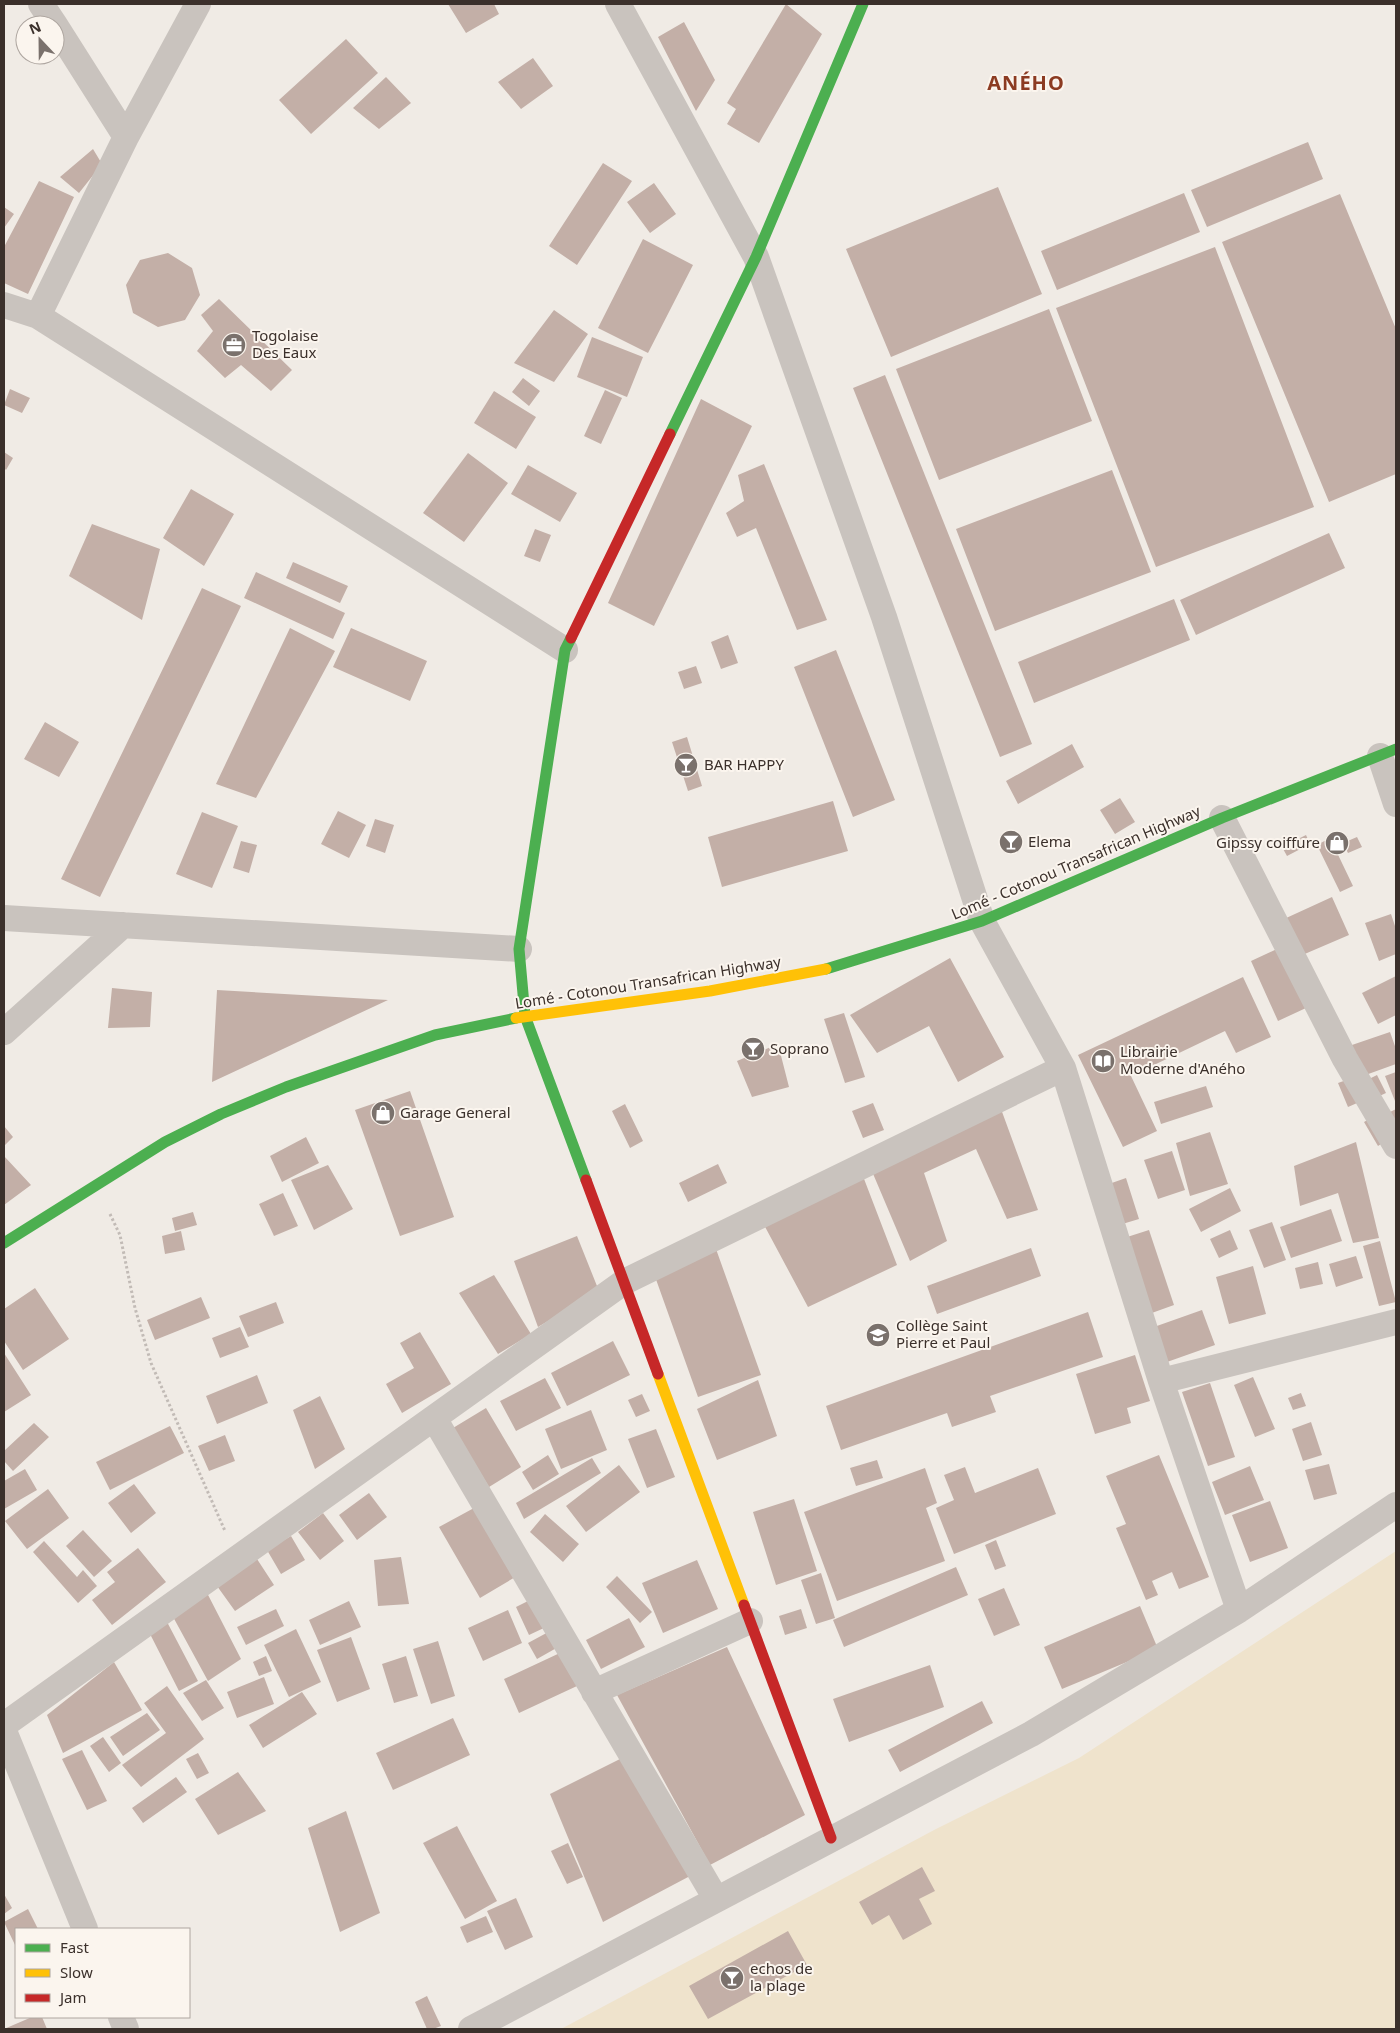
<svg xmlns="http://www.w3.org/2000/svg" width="1400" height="2033" viewBox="0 0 1400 2033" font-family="'Noto Sans',sans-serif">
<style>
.sand{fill:#efe3cc}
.building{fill:#c3afa7}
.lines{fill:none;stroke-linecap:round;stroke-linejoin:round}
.path{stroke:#c2bbb6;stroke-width:3;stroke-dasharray:2.5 2.5;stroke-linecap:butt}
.street{stroke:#c9c3be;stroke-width:26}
.fast{stroke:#4caf50;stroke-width:11}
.slow{stroke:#ffc107;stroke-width:11}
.jam{stroke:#c62828;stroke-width:11}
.labels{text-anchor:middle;stroke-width:4;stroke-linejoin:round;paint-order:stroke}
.poi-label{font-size:15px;fill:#3b302b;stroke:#fbf5ee;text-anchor:start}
.street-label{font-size:15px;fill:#3b302b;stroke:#fbf5ee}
.district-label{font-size:20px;font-weight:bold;letter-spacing:1px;fill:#8c3b22;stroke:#fbf5ee}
</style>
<rect width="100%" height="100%" fill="#f0ebe5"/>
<path class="sand" d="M1396 1551V2029H561L936 1829 1079 1758Z"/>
<path class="building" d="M448 4H494L499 14 466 33Z
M786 4 822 34 759 143 727 124 736 109 727 103Z
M684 22 715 80 696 111 658 37Z
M346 39 378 73 311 134 279 100Z
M533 58 553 86 521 109 498 82Z
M386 77 411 103 379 129 353 108Z
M1308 142 1323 179 1207 227 1191 190Z
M93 149 102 164 79 193 60 177Z
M603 163 632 181 577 265 549 246Z
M39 181 74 197 28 294 4 283V247Z
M654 183 676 214 650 233 627 202Z
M998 187 1042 294 891 357 846 249Z
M1184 193 1200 232 1057 290 1041 251Z
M1340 194 1396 329V474L1329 502 1222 242Z
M4 207 14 214 4 228Z
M643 239 693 265 648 353 598 328Z
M1215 247 1314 507 1156 567 1056 308Z
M168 253 192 268 200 295 185 320 158 327 133 313 126 285 140 260Z
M219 299 292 370 271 391 241 365 225 378 197 351 213 331 201 315Z
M1049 309 1092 421 939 480 896 369Z
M554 310 588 334 554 382 514 363Z
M592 337 643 357 627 397 577 377Z
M885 375 1032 744 1000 757 853 388Z
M523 378 540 391 529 406 512 392Z
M10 389 30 398 22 413 4 405Z
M605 390 622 398 601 444 584 436Z
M494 391 536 417 516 449 474 423Z
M701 399 752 426 654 626 608 603Z
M4 452 13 458 6 470 4 468Z
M468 453 508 483 464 542 423 513Z
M764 464 827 620 797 630 756 528 737 537 726 513 744 501 738 475Z
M528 465 577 493 560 522 511 494Z
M1112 470 1151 572 995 631 956 529Z
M191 489 234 514 204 566 163 538Z
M92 524 160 549 142 620 69 576Z
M535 529 551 535 540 562 524 556Z
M1329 533 1345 568 1196 635 1180 600Z
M293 562 348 586 340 603 286 578Z
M256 572 345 613 333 639 244 598Z
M202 588 241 606 100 897 61 879Z
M1174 599 1190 640 1034 703 1018 662Z
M290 628 335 651 256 798 216 784Z
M351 628 427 661 410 701 333 667Z
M728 635 738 663 721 669 711 642Z
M836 650 895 800 853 817 794 667Z
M696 666 702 683 684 689 678 672Z
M45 722 79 742 59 777 24 759Z
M687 737 702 786 688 791 672 742Z
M1072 744 1084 767 1018 804 1006 781Z
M1120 798 1135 822 1115 834 1100 810Z
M833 801 848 851 722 887 708 837Z
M338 811 366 825 349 858 321 844Z
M202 812 238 826 212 888 176 874Z
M375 819 394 825 385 853 366 846Z
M1306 835 1310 844 1287 856 1282 847Z
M1357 837 1362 847 1348 853 1343 843Z
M1330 838 1353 886 1340 892 1317 845Z
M241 841 257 845 249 873 233 868Z
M1332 897 1349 935 1300 956 1284 919Z
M1391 914 1396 929V954L1379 961 1365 923Z
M1279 948 1306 1008 1278 1021 1251 961Z
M950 958 1004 1057 958 1082 929 1026 877 1053 850 1015Z
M1396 976V1015L1378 1024 1362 993Z
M1243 977 1271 1037 1236 1053 1225 1031 1131 1076 1157 1131 1123 1147 1078 1055Z
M112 988 152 992 150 1027 108 1028Z
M217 990 388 1000 212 1082Z
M844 1013 865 1077 845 1083 824 1019Z
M1390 1032 1396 1049V1064L1360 1077 1349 1046Z
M778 1044 789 1087 752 1097 737 1061Z
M1396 1072V1101H1395L1385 1076Z
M1377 1075 1386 1093 1375 1098 1367 1080Z
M1355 1077 1364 1100 1348 1107 1338 1083Z
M1206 1086 1213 1107 1161 1124 1154 1102Z
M410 1091 454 1217 400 1236 355 1110Z
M873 1103 884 1130 863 1138 852 1111Z
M625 1104 643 1141 630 1148 612 1111Z
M1001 1109 1038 1210 1007 1219 976 1149 924 1173 947 1241 910 1261 871 1169Z
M1396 1109V1131L1384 1115Z
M1376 1115 1390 1138 1378 1146 1364 1122Z
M4 1126 13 1137 4 1146Z
M1210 1132 1228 1184 1190 1196 1176 1143Z
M306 1137 319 1163 282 1182 270 1156Z
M1356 1142 1379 1238 1353 1243 1338 1193 1300 1206 1294 1166Z
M1172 1151 1185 1190 1158 1199 1144 1160Z
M4 1156 31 1185 4 1205Z
M718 1164 727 1183 688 1202 679 1183Z
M328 1165 353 1209 314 1230 291 1180Z
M861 1171 897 1265 808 1307 763 1223Z
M1126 1178 1139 1219 1119 1225 1106 1185Z
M1230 1188 1241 1211 1201 1232 1189 1209Z
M283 1193 298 1226 274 1236 259 1204Z
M1331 1209 1342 1241 1291 1258 1280 1227Z
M193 1212 197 1225 175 1231 172 1218Z
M1272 1222 1286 1260 1264 1268 1249 1230Z
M1149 1230 1174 1305 1149 1314 1124 1238Z
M1230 1230 1238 1249 1219 1258 1210 1239Z
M181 1231 185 1250 165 1254 162 1236Z
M577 1236 599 1291 538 1327 514 1261Z
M1380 1241 1396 1302 1379 1306 1363 1246Z
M1031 1248 1041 1276 937 1314 927 1286Z
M716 1249 761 1375 698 1397 653 1271Z
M1356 1256 1363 1278 1336 1287 1329 1264Z
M1318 1262 1323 1284 1300 1289 1295 1268Z
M1253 1266 1266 1314 1229 1324 1216 1277Z
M494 1275 531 1334 498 1354 459 1293Z
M35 1288 69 1339 23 1370 4 1341V1309Z
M201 1297 210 1318 155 1340 147 1320Z
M276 1302 284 1323 248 1337 239 1316Z
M1202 1310 1215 1345 1167 1362 1154 1327Z
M1088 1312 1103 1357 990 1396 996 1412 952 1427 947 1413 841 1450 826 1406Z
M240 1327 249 1347 220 1358 212 1338Z
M420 1332 451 1384 402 1413 386 1384 414 1368 400 1343Z
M613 1341 630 1375 567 1406 551 1373Z
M4 1353 31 1395 4 1412Z
M1135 1355 1150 1401 1127 1408 1131 1423 1095 1434 1076 1374Z
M257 1375 268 1403 217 1424 206 1396Z
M1253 1377 1275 1429 1255 1437 1234 1385Z
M545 1378 561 1408 516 1431 500 1401Z
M758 1380 777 1436 717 1460 697 1409Z
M1210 1383 1235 1457 1208 1466 1182 1392Z
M1301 1393 1306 1406 1293 1410 1288 1398Z
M642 1394 650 1411 636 1417 628 1400Z
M320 1396 345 1449 315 1469 293 1410Z
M486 1408 521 1467 489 1487 453 1428Z
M591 1410 607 1450 561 1469 545 1429Z
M1311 1422 1322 1455 1303 1461 1292 1429Z
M34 1423 49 1437 13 1471 4 1461V1451Z
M170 1426 184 1453 110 1490 96 1462Z
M656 1429 675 1477 647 1488 628 1439Z
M225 1435 235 1461 209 1471 198 1446Z
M548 1455 559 1474 533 1490 522 1472Z
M1159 1455 1209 1577 1179 1589 1172 1572 1152 1581 1158 1595 1146 1600 1116 1528 1126 1524 1106 1476Z
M592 1458 601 1473 524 1519 516 1503Z
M877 1460 883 1478 856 1486 850 1468Z
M1329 1464 1337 1494 1314 1500 1305 1470Z
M619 1465 640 1492 586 1532 566 1506Z
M1250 1466 1264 1500 1225 1515 1212 1482Z
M965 1467 975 1493 1038 1468 1056 1514 954 1554 936 1508 954 1500 944 1475Z
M925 1468 937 1503 926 1508 945 1561 837 1601 804 1512Z
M25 1469 37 1490 4 1509V1481Z
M134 1484 156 1513 131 1533 108 1503Z
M48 1489 69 1518 27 1549 5 1521Z
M369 1493 387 1517 357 1540 339 1515Z
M794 1499 817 1571 776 1585 753 1512Z
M1270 1501 1288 1548 1250 1562 1232 1515Z
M474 1508 517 1576 480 1598 439 1527Z
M323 1513 344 1541 320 1560 298 1532Z
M545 1514 579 1544 563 1562 530 1532Z
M83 1530 112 1561 94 1577 66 1546Z
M291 1536 305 1560 281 1574 267 1550Z
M996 1540 1006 1566 995 1570 985 1545Z
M44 1541 77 1577 83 1570 97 1586 78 1603 33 1552Z
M138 1548 166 1582 112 1625 92 1600 115 1582 107 1572Z
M401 1557 409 1604 378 1606 374 1560Z
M257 1559 274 1585 235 1611 217 1586Z
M697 1560 718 1609 663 1633 642 1583Z
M956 1567 968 1595 844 1647 833 1620Z
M821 1573 835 1618 816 1624 801 1580Z
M617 1576 652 1612 640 1623 606 1587Z
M1004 1588 1020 1625 994 1636 978 1599Z
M206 1591 241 1659 208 1681 172 1615Z
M532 1599 546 1627 529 1635 516 1607Z
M349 1601 361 1627 320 1645 309 1620Z
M1140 1606 1158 1649 1062 1689 1044 1647Z
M276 1609 284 1626 246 1645 237 1627Z
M801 1609 807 1628 785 1635 779 1616Z
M508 1610 522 1643 483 1661 468 1628Z
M629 1618 645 1647 601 1669 586 1640Z
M166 1620 198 1681 179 1691 148 1630Z
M296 1629 321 1682 289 1697 264 1645Z
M552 1630 560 1646 537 1659 528 1643Z
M351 1637 370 1689 337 1702 317 1650Z
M438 1641 455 1696 431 1704 413 1649Z
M727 1647 805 1815 710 1865 617 1695Z
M562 1652 577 1686 519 1713 504 1679Z
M266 1656 272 1671 259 1676 253 1662Z
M406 1656 418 1696 394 1703 382 1664Z
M114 1662 142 1710 63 1753 47 1715Z
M930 1665 944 1707 849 1742 833 1699Z
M264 1677 274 1704 237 1718 227 1692Z
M206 1680 224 1708 202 1721 183 1693Z
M167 1686 204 1739 141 1787 122 1765 166 1733 144 1703Z
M302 1692 317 1714 263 1748 249 1725Z
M982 1701 993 1723 900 1772 888 1750Z
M147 1713 160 1730 123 1756 110 1737Z
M453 1718 470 1755 393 1790 376 1753Z
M103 1737 121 1763 109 1772 90 1746Z
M82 1750 107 1801 87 1810 62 1759Z
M198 1753 209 1773 197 1779 186 1759Z
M622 1758 690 1876 603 1922 550 1794Z
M238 1772 266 1811 218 1835 195 1799Z
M176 1777 187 1792 143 1823 132 1808Z
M346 1811 380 1913 340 1932 308 1828Z
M457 1826 497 1901 465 1919 423 1843Z
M568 1843 583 1877 567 1884 551 1851Z
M922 1867 935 1891 919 1899 932 1924 903 1940 889 1915 872 1925 859 1902Z
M4 1894 12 1908 4 1914Z
M516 1898 533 1937 505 1950 487 1911Z
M28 1909 38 1929H16V1947L4 1922Z
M486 1916 493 1932 467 1943 460 1927Z
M788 1931 807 1965 708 2019 689 1986Z
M427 1996 441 2026 433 2029H427L415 2002Z
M32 2017H42L47 2029H4Z"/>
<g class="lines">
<path class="path" d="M110 1214 120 1235 135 1308 151 1363 225 1531"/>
<path class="street" d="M41 4 55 25
M618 4 756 257 884 617 982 921 1063 1068 1161 1381 1239 1610
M126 137 198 4
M4 305 38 316 565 650
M38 316 126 137 55 25
M1380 756 1396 804
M1222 818 1345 1059 1396 1146
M4 918 519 949
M4 1032 123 925
M1161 1381 1396 1322
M434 1418 716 1899
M594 1692 750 1621
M4 1725 624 1282 1063 1068
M4 1731 85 1929
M121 2017 126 2029
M471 2029 1031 1734 1239 1610 1396 1505"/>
<path class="fast" d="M670 434 756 257 863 4
M571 638 565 650 519 949 525 1016 586 1180
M826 969 982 921 1222 818 1396 749
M4 1243 165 1142 221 1114 286 1087 435 1035 516 1018"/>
<path class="slow" d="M516 1018 710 991 826 969
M658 1374 744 1605"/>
<path class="jam" d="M571 638 670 434
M586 1180 658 1374
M744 1605 831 1838"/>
</g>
<defs>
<g id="office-disc" transform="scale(1.25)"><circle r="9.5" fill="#7a716c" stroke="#fbf5ee"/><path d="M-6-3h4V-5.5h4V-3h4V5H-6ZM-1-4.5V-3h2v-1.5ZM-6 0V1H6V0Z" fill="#fff"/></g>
<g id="bar-disc" transform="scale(1.25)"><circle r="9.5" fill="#7a716c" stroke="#fbf5ee"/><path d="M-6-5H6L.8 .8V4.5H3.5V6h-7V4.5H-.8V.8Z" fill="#fff"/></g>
<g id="shop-disc" transform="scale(1.25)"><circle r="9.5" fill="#7a716c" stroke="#fbf5ee"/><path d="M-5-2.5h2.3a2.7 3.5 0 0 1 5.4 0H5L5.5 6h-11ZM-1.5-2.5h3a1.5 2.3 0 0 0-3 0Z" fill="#fff"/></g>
<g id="library-disc" transform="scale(1.25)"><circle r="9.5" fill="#7a716c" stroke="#fbf5ee"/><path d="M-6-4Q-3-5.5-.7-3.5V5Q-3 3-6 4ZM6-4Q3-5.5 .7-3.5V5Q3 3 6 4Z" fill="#fff"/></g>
<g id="school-disc" transform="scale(1.25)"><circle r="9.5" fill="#7a716c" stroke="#fbf5ee"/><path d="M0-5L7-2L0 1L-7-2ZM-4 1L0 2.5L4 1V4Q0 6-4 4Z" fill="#fff"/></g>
</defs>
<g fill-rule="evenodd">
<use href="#office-disc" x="234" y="345"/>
<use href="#bar-disc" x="686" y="765"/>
<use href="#bar-disc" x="1011" y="842"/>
<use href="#shop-disc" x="1337" y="843"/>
<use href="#bar-disc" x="753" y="1049"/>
<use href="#library-disc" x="1103" y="1061"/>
<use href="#shop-disc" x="383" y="1113"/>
<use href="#school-disc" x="878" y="1335"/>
<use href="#bar-disc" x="732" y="1978"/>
</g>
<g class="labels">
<g class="poi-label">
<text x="252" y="341">Togolaise<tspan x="252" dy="17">Des Eaux</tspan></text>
<text x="704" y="770">BAR HAPPY</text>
<text x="1028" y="847">Elema</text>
<text x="1320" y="848" text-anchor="end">Gipssy coiffure</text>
<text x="770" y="1054">Soprano</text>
<text x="1120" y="1057">Librairie<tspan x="1120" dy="17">Moderne d'Aného</tspan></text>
<text x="400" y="1118">Garage General</text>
<text x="896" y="1331">Collège Saint<tspan x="896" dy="17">Pierre et Paul</tspan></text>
<text x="750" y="1974">echos de<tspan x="750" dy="17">la plage</tspan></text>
</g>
<g class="street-label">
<text transform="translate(1076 863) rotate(-23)" y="5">Lomé - Cotonou Transafrican Highway</text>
<text transform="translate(648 983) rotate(-9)" y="5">Lomé - Cotonou Transafrican Highway</text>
</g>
<g class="district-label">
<text x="1026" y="90">ANÉHO</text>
</g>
</g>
<rect width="1400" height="2033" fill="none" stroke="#3b302b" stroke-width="10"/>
<rect x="15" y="1928" width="175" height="90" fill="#fbf5ee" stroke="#aea6a0"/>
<rect x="25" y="1944" width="25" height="8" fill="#4caf50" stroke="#aea6a0"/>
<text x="60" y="1953" font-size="15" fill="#3b302b">Fast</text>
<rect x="25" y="1969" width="25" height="8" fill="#ffc107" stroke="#aea6a0"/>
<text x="60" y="1978" font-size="15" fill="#3b302b">Slow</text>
<rect x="25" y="1994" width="25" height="8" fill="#c62828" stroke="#aea6a0"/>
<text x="60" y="2003" font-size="15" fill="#3b302b">Jam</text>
<g transform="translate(40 40) rotate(338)"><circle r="24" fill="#fbf5ee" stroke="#aea6a0"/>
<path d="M0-4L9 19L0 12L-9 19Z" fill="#7a716c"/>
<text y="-8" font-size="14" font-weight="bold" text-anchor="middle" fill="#3b302b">N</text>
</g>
</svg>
